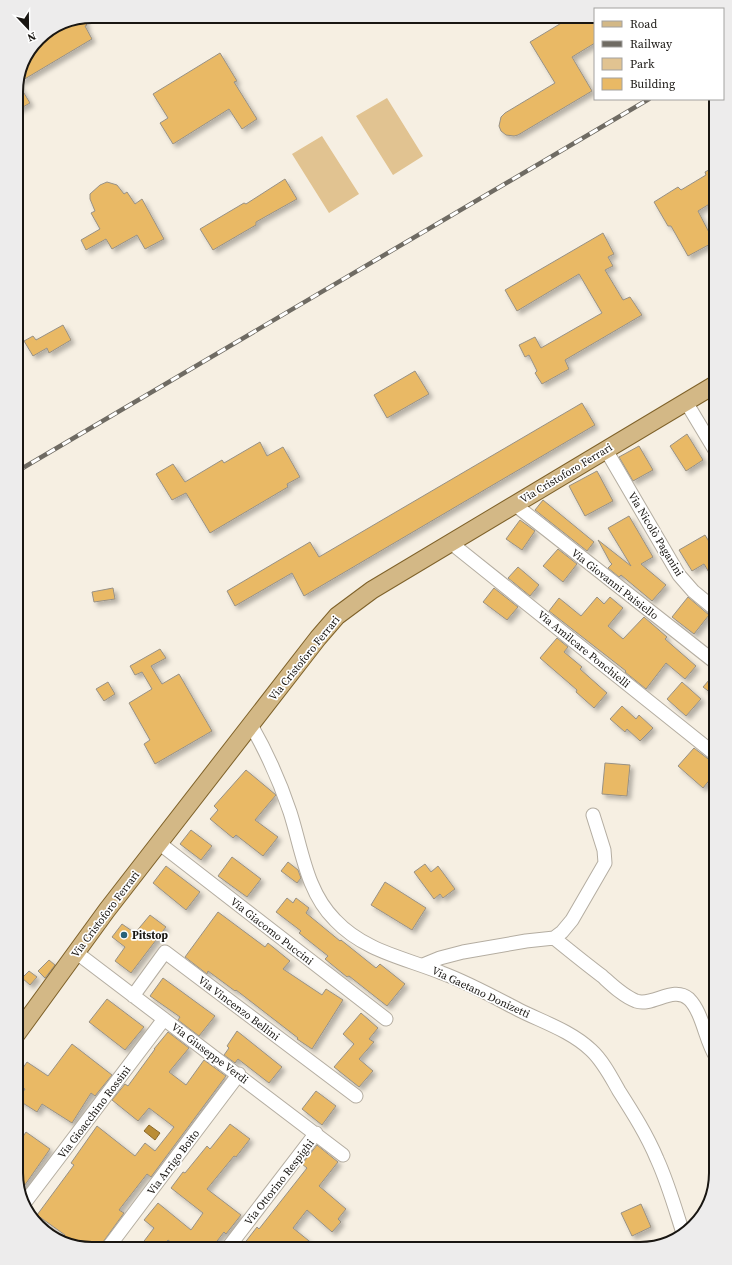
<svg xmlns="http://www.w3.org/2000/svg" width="732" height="1265" viewBox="0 0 732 1265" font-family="'Source Serif 4',serif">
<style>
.green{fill:#e1c391}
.water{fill:#ba8d36;stroke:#8a692b}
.building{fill:#e9b965;stroke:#989185;filter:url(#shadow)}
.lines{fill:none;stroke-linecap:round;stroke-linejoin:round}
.minor-casing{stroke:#b4ada1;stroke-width:15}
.major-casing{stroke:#7e6129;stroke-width:19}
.minor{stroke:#fff;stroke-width:13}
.major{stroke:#d3b886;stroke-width:17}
.rail-casing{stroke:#6f6b63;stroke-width:4.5}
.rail{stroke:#fff;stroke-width:3;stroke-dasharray:9;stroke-linecap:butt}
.poi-dot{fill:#28617a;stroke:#fff;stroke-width:1.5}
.labels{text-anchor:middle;stroke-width:3.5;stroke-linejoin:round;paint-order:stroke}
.street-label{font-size:11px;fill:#191612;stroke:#fff}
.poi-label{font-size:11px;font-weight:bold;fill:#191612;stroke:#fff;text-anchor:start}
.rim{fill:none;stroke:#191612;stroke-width:2}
</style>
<defs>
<filter id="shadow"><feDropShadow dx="3.5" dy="3.5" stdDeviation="2" flood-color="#0004"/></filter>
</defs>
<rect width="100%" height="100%" fill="#f6efe2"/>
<path class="green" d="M387 98 423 156 393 175 356 116Z
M322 136 359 194 329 213 292 154Z"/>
<path class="water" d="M149 1125 160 1133 155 1140 144 1131Z"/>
<path class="building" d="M573 16H595V43L572 57 592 91 518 135 514 136 506 135 501 131 499 126 501 117 505 113 555 83 530 42Z
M82 18 87 25 85 26 92 39 18 83 30 103 16 111V87L38 38 63 22Z
M220 53 237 81 234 82 257 119 242 129 229 109 173 144 160 123 168 118 153 94Z
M716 166V200L698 211 714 242 688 256 671 226H668L654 202 678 187 681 190 706 175 705 172Z
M285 179 297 199 256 222V225L213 250 200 229 244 203 246 204Z
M107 182 117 185 124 194 127 192 135 204 142 199 164 239 145 249 137 235 112 249 106 239 86 250 81 240 100 229 91 213 95 211 90 199V194L100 185Z
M603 233 614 254 608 257 613 266 605 270 623 300 630 297 642 315 565 360 569 369 542 384 535 373 537 371 529 355 525 357 519 345 535 337 541 348 602 313 579 274 517 311 505 290Z
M63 325 71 340 49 353 47 348 33 356 24 341 33 336 36 340Z
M415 371 429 394 387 418 374 395Z
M582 403 595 425 304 596 292 573 235 606 227 591 310 542 319 557Z
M687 434 703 460 686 471 670 446Z
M260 442 267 456 283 447 300 477 287 484 288 487 210 533 186 493 172 500 156 474 173 464 185 482 222 460 224 463Z
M639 446 653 470 633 481 619 457Z
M597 471 613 501 585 516 569 486Z
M543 500 594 542 587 551 535 510Z
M629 516 653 557 641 564 666 585 652 601 621 575 619 577 608 568 612 564 610 562 598 540 631 566 608 528Z
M520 520 535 531 522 550 506 539Z
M705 535 716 553V584L704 564 692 571 679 550Z
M558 549 577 564 563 582 543 566Z
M518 567 539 585 530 596 508 578Z
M113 588 115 599 94 602 92 592Z
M494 588 518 607 507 620 483 602Z
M597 597 604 604 610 597 623 608 608 626 623 639 644 617 667 637 665 639 696 666 685 679 666 663 646 689 625 672 626 671 549 611 559 598 581 616Z
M688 597 709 615 694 634 672 617Z
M557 638 568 647 564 652 582 667 580 669 607 693 594 708 576 692 577 690 540 658Z
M160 649 166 658 151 666 162 684 179 674 212 731 155 764 144 744 150 740 129 703 152 689 142 672 135 675 130 666Z
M716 672V697L703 687Z
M108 682 115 694 104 701 96 689Z
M682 682 701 699 686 716 667 699Z
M622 706 636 719 639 715 653 728 640 741 627 729 625 732 610 719Z
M694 748 716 765V772L703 788 678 766Z
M605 763 630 765 627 796 602 794Z
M246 770 276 795 255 820 278 837 263 856 236 835 233 838 210 819 218 810 214 806Z
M191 830 212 846 201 860 180 844Z
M232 857 261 879 247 897 218 876Z
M288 862 298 870 301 878 297 883 281 871Z
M425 864 431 872 438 866 455 889 443 898 440 894 434 899 414 872Z
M166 866 200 892 186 910 153 883Z
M385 882 426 908 412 930 371 905Z
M287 898 293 903 296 898 309 908 306 913 340 941 341 940 376 968 380 964 405 984 387 1006 349 976 347 977 325 959 328 956 299 933 301 931 276 912Z
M218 912 265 947 268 943 290 961 283 969 322 995 326 989 343 1000 312 1049 297 1039 298 1038 236 990 235 991 208 971 207 974 185 957Z
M150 915 166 927 131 973 115 961 125 947 112 937 122 924 135 933Z
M49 960 55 965 45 978 38 971Z
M29 971 37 977 30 985 22 978Z
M163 978 215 1016 199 1036 178 1020 180 1017 150 996Z
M107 999 144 1027 125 1050 89 1022Z
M361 1013 378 1028 369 1039 374 1042 359 1059 373 1071 359 1087 334 1067 354 1044 343 1034Z
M237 1031 282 1067 269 1083 238 1059 235 1063 224 1055 229 1048 227 1046Z
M168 1032 189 1048 169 1072 186 1085 204 1060 226 1076 151 1177 147 1174 119 1210 124 1213 98 1249H87L72 1244 63 1237 65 1235 37 1215 74 1165 71 1163 97 1126 135 1156 145 1143 155 1151 174 1127 149 1108 138 1121 112 1100 125 1084 128 1086 155 1049H154Z
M72 1044 112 1075 95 1096 91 1093 72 1123 42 1104 37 1112 18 1100 25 1089 16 1083V1078L27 1062 48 1076Z
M316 1091 336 1106 322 1125 302 1109Z
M230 1124 250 1139 236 1157 234 1156 207 1189 241 1215 226 1234 224 1232 211 1249H180L168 1240 161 1249H138L154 1228 144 1220 158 1203 191 1230 203 1213 171 1188 183 1172 185 1173 207 1146 210 1149Z
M26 1132 50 1149 20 1192 16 1173V1147Z
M317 1145 338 1162 319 1186 346 1209 338 1219 341 1222 332 1232 307 1210 293 1228 319 1249H240L257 1227 259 1229 307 1168 302 1164Z
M641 1204 651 1227 632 1236 621 1213Z"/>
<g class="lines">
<g class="minor-casing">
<path id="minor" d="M686 402 716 452
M606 450 679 575 693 591 716 610
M514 504 716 663
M451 543 716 755
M251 725C267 753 280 782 290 812 302 849 306 891 335 920 364 951 405 958 442 973 469 983 494 997 519 1010 543 1022 571 1031 591 1050 603 1061 611 1077 619 1091 633 1113 647 1135 657 1159 668 1183 675 1208 683 1233
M159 843 386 1019
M554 938C570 951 586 964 602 976 612 985 623 996 636 1001 653 1007 673 985 689 999 703 1013 705 1040 716 1057
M77 953 343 1155
M423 965 440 958 463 952 526 941 554 938 562 932 572 920 605 863 604 850 593 815
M133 996 165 952 356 1096
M23 1205 164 1019
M107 1249 239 1074
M227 1249 316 1133"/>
</g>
<g class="major-casing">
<path id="major" d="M16 1035 107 910 318 638 337 616 372 590 716 384"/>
</g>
<use href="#minor" class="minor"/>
<use href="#major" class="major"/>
<g class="rail-casing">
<path id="rail" d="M16 472 649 99"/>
</g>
<use href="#rail" class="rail"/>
</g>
<circle class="poi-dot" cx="124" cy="935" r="4"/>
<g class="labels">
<g class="street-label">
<text transform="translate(566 473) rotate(-31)" y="4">Via Cristoforo Ferrari</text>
<text transform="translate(656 534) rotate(59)" y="4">Via Nicolò Paganini</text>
<text transform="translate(615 584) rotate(38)" y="4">Via Giovanni Paisiello</text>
<text transform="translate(584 649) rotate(39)" y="4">Via Amilcare Ponchielli</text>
<text transform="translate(304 658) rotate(-51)" y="4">Via Cristoforo Ferrari</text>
<text transform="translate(105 914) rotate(-53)" y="4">Via Cristoforo Ferrari</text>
<text transform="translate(272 931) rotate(38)" y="4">Via Giacomo Puccini</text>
<text transform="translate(481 992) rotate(25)" y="4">Via Gaetano Donizetti</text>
<text transform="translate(239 1008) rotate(37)" y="4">Via Vincenzo Bellini</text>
<text transform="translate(210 1053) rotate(37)" y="4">Via Giuseppe Verdi</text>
<text transform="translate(94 1112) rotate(-53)" y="4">Via Gioacchino Rossini</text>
<text transform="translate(173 1162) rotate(-53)" y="4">Via Arrigo Boito</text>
<text transform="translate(279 1182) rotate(-52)" y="4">Via Ottorino Respighi</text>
</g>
<g class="poi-label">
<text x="132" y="939">Pitstop</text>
</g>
</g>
<path d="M0 0H732V1265H0ZM92 23H640A69 69 0 0 1 709 92V1173A69 69 0 0 1 640 1242H92A69 69 0 0 1 23 1173V92A69 69 0 0 1 92 23Z" fill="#edecec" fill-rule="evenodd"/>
<path class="rim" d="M92 23H640A69 69 0 0 1 709 92V1173A69 69 0 0 1 640 1242H92A69 69 0 0 1 23 1173V92A69 69 0 0 1 92 23Z"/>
<rect x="594" y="8" width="130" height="92" fill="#ffffff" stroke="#a3a2a0"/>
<rect x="602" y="21" width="20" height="6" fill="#d3b886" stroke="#a3a2a0"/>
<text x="630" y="28" font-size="12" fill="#191612">Road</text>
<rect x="602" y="41" width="20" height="6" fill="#6f6b63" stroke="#a3a2a0"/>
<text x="630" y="48" font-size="12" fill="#191612">Railway</text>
<rect x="602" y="58" width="20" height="12" fill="#e1c391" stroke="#a3a2a0"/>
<text x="630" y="68" font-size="12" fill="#191612">Park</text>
<rect x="602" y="78" width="20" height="12" fill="#e9b965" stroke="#a3a2a0"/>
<text x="630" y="88" font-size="12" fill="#191612">Building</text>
<g transform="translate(28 28) rotate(158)" stroke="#ffffff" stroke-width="3" paint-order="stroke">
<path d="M0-3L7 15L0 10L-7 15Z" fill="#191612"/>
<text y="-6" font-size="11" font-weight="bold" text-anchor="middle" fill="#191612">N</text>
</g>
</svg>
